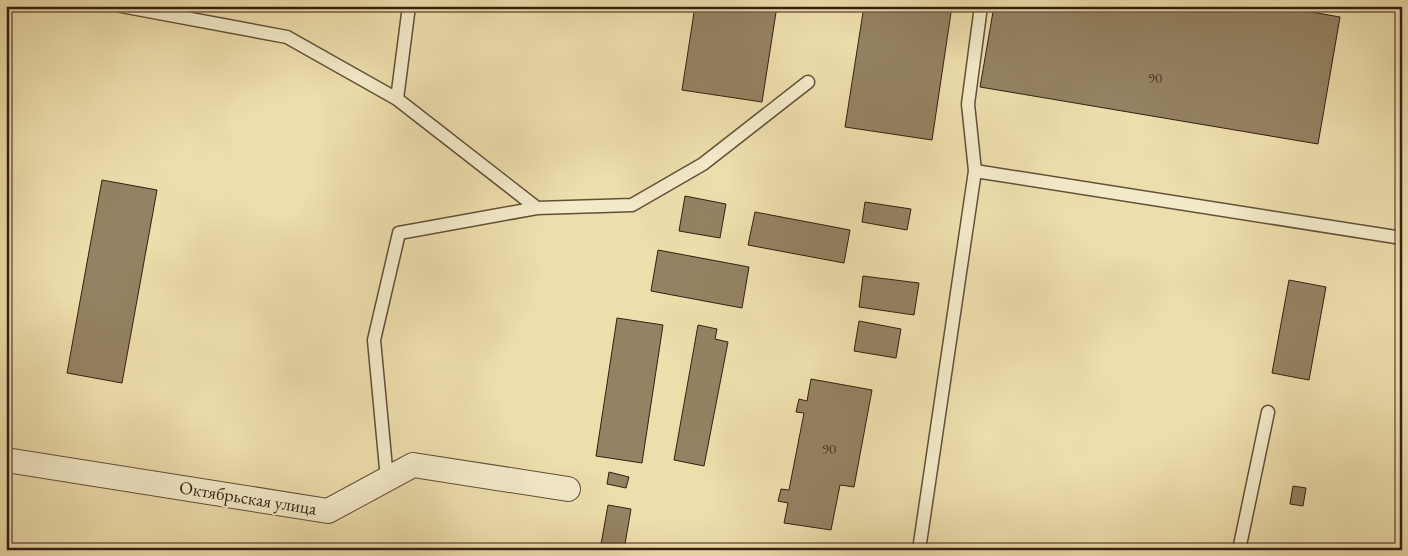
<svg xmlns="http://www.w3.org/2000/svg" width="1408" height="556" viewBox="0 0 1408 556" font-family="'EB Garamond',serif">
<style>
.building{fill:#948262;stroke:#341f12}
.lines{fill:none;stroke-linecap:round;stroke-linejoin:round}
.service-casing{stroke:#624f38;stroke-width:15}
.minor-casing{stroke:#624f38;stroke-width:26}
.service{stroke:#f3eac9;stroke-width:12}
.minor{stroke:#f3eac9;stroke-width:24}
.labels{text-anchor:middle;stroke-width:4;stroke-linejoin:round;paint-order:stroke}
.number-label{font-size:15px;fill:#4c3826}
.street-label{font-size:18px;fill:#341f12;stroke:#f3eac9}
</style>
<rect width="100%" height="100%" fill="#eddeac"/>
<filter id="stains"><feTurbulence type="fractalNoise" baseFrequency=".004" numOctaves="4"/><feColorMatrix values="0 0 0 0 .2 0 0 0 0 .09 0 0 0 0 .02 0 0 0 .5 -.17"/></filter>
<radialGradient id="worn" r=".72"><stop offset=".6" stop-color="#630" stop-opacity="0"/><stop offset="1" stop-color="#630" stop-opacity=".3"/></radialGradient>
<path class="building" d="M695 6H777L762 102 682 90Z
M864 6H952L932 140 845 127Z
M994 6H1277L1340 17 1318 144 980 87Z
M1301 6H1309L1308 11 1300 10Z
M102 180 157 190 122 383 67 373Z
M685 196 726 204 720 238 679 231Z
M865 202 911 209 907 230 862 222Z
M755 212 850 230 844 263 748 245Z
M658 250 749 267 742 308 651 291Z
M863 276 919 283 914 315 859 307Z
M1289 280 1326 287 1309 380 1272 373Z
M617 318 663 325 642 463 596 456Z
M859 321 901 329 896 358 854 351Z
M698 325 717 329 715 339 728 342 704 466 674 460Z
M811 379 872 390 854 487 840 485 831 530 784 523 788 503 778 501 781 489 789 490 804 413 796 412 799 399 807 401Z
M609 472 629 477 626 488 607 484Z
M1293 486 1306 488 1303 506 1290 504Z
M608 505 631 509 624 550H600Z"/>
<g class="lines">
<g class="service-casing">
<path id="service" d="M121 6 287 37 397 99 537 208 399 233 374 340 387 479
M397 99 409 6
M975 171 968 104 981 6
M537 208 632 205 703 164 808 82
M919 550 975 171 1402 238
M1239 550 1268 412"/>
</g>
<g class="minor-casing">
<path id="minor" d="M6 460 328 511 413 465 568 489"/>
</g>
<use href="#service" class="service"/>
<use href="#minor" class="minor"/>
</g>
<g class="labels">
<g class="number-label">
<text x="1155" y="83">90</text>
<text x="829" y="454">90</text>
</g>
<g class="street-label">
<text transform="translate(248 498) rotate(9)" y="6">Октябрьская улица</text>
</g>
</g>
<rect width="1408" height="556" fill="none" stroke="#eddeac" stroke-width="25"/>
<rect x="8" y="8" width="1393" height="541" fill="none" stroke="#341f12" stroke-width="2.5"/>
<rect x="12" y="12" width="1383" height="531" fill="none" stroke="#341f12"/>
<rect width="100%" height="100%" filter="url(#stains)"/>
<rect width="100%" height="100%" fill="url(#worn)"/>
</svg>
